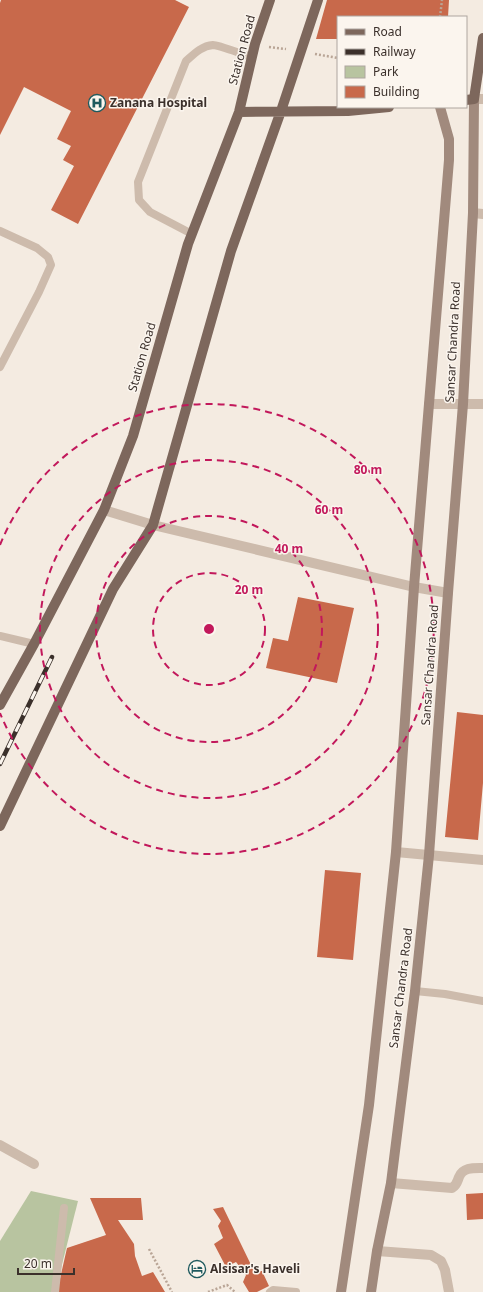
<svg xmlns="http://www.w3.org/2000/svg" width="483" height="1292" viewBox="0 0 483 1292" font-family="'Noto Sans',sans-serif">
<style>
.green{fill:#b8c4a0}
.building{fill:#c8694b}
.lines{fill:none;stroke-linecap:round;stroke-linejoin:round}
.path{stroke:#b9a596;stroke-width:2.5;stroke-dasharray:2 2;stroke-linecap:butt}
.lane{stroke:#cdbbac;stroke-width:8}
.street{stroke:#cdbbac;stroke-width:10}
.secondary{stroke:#a18a7d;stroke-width:10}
.primary{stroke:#7d675c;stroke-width:10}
.rail-casing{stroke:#3b302b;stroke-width:4.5}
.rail{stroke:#fbf5ee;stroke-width:3;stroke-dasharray:9;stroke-linecap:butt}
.ring{fill:none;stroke:#c2185b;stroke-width:2;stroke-dasharray:7 5}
.labels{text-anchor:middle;stroke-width:3;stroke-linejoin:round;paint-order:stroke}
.street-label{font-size:12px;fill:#3b302b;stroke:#fbf5ee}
.poi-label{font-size:12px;font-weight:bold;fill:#3b302b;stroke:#fbf5ee;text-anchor:start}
.centre{fill:#c2185b;stroke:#fbf5ee;stroke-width:2}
.ring-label{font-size:12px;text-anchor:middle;font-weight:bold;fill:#c2185b;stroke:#fbf5ee;stroke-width:3;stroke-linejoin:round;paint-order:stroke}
</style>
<rect width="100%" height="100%" fill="#f4ebe1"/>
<path class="green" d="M31 1191 78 1201 55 1292H0V1241Z"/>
<path class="building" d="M1 0H175L189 7 78 224 51 210 74 166 63 160 71 146 57 139 71 111 24 87 0 135V3Z
M327 0H449L448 17H338V39H316Z
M298 597 354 608 337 683 266 668 273 638 288 641Z
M457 712 483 715V783L478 840 445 837Z
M325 870 361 873 353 960 317 957Z
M483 1193V1219L467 1220 466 1194Z
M90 1198H141L143 1220H118L134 1244 135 1256 142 1276 153 1272 165 1292H57L67 1248 106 1235Z
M223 1207 254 1271H262L269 1286 257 1292H249L243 1282 246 1275 236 1262 226 1267 214 1244 223 1238 218 1226 221 1221 213 1209Z"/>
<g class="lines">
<path class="path" d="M440 17 442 0
M269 47 286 49
M315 54 338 58
M149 1249 172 1292
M208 1292 227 1285 235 1292"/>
<path class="lane" d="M0 231 37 248 48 257 51 265 39 292 0 367
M192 234 150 212 139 200 138 182 186 61C194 54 201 46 213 45 219 45 244 55 252 57
M0 636 34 644
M415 991 445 994 483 1001
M55 1292 64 1208
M270 1292 273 1290 296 1292"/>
<path class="street" d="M474 99H483
M473 213 483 214
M429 404H483
M104 510 153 525 414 587 448 593
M396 852 483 860
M0 1145 34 1164
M391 1183 452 1188C457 1185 457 1182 459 1177 463 1167 474 1168 483 1168
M377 1251 431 1255 441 1261 445 1270 449 1292"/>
<path class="secondary" d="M341 1292 369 1105 396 852 414 587 449 160V139L440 107
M371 1292 377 1251 391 1183 415 991 429 855 448 593 463 404 473 213 474 99"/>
<path class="primary" d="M466 100 474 99 483 38
M239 112 348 111 389 107
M0 705 34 644 104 510 133 436 188 244 239 112 255 44 270 0
M0 826 113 589 153 525 231 251 281 111 318 0"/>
<g class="rail-casing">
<path id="rail" d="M0 764 52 657"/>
</g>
<use href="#rail" class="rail"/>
</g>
<g class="ring">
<circle cx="209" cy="629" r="56"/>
<circle cx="209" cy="629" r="113"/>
<circle cx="209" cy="629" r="169"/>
<path d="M0 545A225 225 0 1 1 0 713"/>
</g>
<defs>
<g id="hospital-ring" transform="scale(0.9)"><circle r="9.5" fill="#fbf5ee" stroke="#1f5a5e" stroke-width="1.5"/><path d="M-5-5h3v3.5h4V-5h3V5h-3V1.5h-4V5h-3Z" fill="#1f5a5e"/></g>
<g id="hotel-ring" transform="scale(0.9)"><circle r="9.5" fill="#fbf5ee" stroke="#1f5a5e" stroke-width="1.5"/><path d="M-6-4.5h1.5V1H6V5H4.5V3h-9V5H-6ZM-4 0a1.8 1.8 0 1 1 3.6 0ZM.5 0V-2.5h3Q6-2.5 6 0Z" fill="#1f5a5e"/></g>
</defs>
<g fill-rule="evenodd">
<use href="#hospital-ring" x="97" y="103"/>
<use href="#hotel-ring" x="197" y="1269"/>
</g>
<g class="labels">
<g class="street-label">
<text transform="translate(242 50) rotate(-75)" y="4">Station Road</text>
<text transform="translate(453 342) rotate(-87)" y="4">Sansar Chandra Road</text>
<text transform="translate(142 357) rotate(-74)" y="4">Station Road</text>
<text transform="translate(430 665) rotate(-86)" y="4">Sansar Chandra Road</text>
<text transform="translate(401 988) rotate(-83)" y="4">Sansar Chandra Road</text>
</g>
<g class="poi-label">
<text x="110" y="107">Zanana Hospital</text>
<text x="210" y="1273">Alsisar's Haveli</text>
</g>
</g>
<circle cx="209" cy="629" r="6" class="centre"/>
<g class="ring-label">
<text x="368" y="474">80 m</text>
<text x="329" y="514">60 m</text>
<text x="289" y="553">40 m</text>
<text x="249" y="594">20 m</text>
</g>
<rect x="337" y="16" width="130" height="92" fill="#fbf5ee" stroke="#aea6a0"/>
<rect x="345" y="29" width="20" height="6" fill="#7d675c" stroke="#aea6a0"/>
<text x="373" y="36" font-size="12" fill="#3b302b">Road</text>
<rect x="345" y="49" width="20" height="6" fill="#3b302b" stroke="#aea6a0"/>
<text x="373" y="56" font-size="12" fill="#3b302b">Railway</text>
<rect x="345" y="66" width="20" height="12" fill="#b8c4a0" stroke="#aea6a0"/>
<text x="373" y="76" font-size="12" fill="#3b302b">Park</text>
<rect x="345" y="86" width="20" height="12" fill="#c8694b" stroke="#aea6a0"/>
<text x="373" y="96" font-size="12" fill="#3b302b">Building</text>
<path d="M18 1268v6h56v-6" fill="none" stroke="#3b302b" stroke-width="2"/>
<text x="24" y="1268" font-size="12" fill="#3b302b" stroke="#fbf5ee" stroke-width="3" paint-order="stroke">20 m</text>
</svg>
